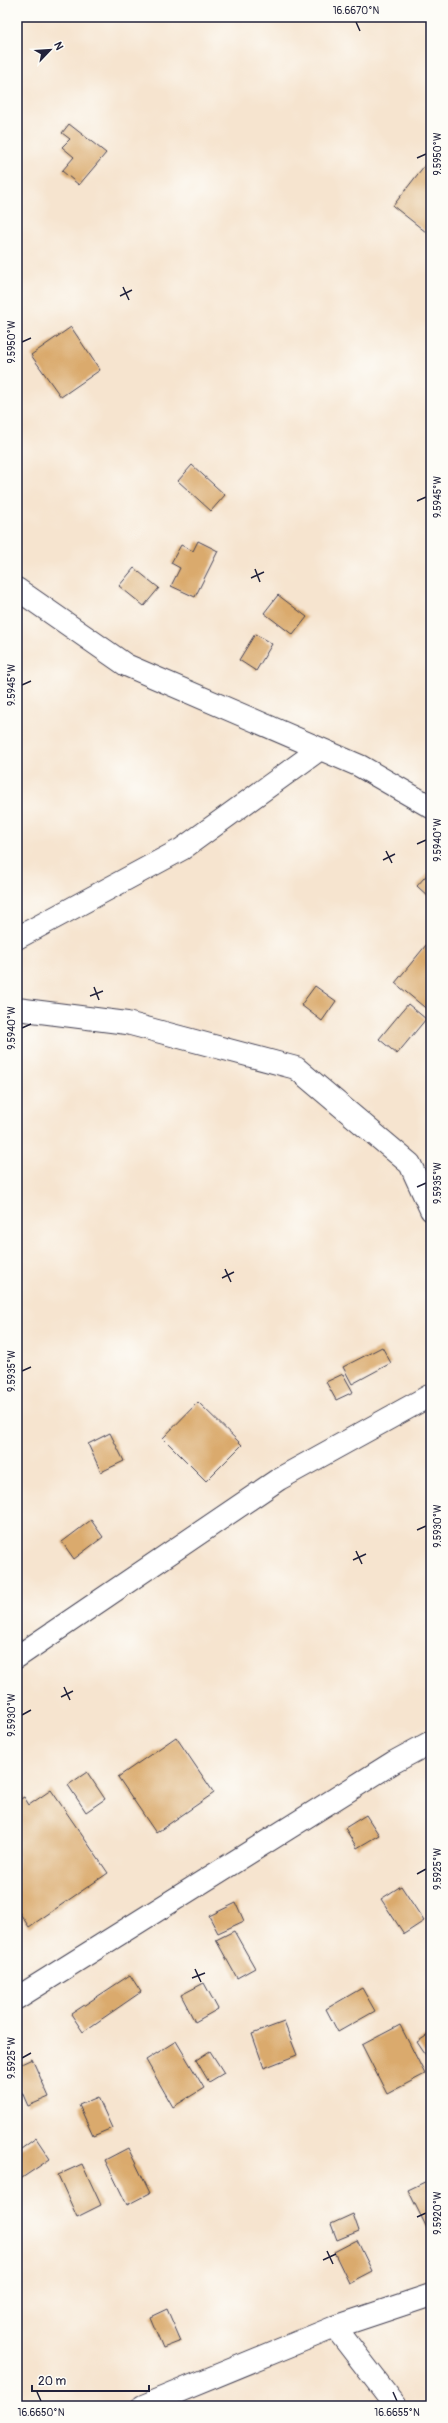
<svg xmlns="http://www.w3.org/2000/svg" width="448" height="2423" viewBox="0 0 448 2423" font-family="Pangolin,sans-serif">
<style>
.building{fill:#daaa6d}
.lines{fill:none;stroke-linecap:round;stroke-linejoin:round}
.minor-casing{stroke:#423f51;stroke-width:24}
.minor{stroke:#fff;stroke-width:22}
.ticks{fill:none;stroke:#22223b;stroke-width:1.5}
.neatline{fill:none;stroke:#22223b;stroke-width:1.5}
.ticks-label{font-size:10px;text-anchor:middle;fill:#22223b}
</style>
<rect width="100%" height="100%" fill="#fdfcf7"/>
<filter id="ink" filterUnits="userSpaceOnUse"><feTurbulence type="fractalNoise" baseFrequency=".025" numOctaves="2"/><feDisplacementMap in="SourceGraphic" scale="8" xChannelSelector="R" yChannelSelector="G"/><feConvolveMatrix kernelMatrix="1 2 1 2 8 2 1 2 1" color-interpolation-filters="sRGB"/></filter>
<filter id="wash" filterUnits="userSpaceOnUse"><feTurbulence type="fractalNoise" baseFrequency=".012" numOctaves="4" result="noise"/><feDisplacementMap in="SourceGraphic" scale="16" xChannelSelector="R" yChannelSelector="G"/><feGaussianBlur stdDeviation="0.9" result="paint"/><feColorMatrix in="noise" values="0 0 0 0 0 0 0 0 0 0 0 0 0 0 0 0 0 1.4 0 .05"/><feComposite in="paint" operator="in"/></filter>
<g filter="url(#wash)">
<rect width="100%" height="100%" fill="#f6e4cf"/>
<g id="blocks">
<path class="building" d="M69 124 106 153 79 185 62 171 74 157 62 147 70 139 62 133Z
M428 161 431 164V236L393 206Z
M71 327 100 370 61 397 31 355Z
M192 465 225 495 211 511 178 481Z
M198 541 218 551 195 597 171 586 180 568 171 563 181 545 193 551Z
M134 568 159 588 144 606 119 586Z
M278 595 307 617 293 635 264 613Z
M255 634 272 644 256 671 239 660Z
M431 870V899L417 886Z
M431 939V1008L429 1011 395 983Z
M315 986 336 1001 322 1021 301 1005Z
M408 1004 426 1019 397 1054 379 1039Z
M382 1347 391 1363 352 1384 343 1367Z
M343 1374 353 1392 336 1400 326 1382Z
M198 1402 242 1445 206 1481 163 1438Z
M110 1433 124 1461 101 1472 88 1444Z
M91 1520 103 1537 74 1559 62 1542Z
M176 1737 214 1793 156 1833 118 1777Z
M87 1772 105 1799 86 1812 68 1785Z
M51 1790 108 1873 29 1927 17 1909V1801L24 1797 29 1805Z
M366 1815 379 1835 357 1848 345 1828Z
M401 1886 424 1921 404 1934 381 1899Z
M236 1903 244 1921 218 1933 209 1916Z
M234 1931 255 1968 237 1978 216 1940Z
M130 1975 141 1992 83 2032 71 2014Z
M204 1983 218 2009 195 2022 181 1995Z
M362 1988 375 2011 338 2032 326 2009Z
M284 2022 297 2055 264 2068 252 2034Z
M400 2025 425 2074 387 2094 362 2045Z
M431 2033V2063L417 2042Z
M176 2041 204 2088 173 2107 146 2060Z
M210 2051 224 2073 209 2082 196 2060Z
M32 2059 49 2097 28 2106 17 2081V2066Z
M98 2097 112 2128 93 2136 79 2105Z
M36 2138 50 2159 19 2180 17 2176V2152Z
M128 2148 150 2193 127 2205 105 2160Z
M82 2164 101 2205 77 2217 58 2175Z
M431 2179V2236L408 2190Z
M353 2214 359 2231 337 2240 331 2224Z
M357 2240 372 2271 349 2283 334 2252Z
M167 2309 181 2341 163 2348 150 2317Z"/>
</g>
</g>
<g filter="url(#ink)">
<use href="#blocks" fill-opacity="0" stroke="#423f51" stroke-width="1"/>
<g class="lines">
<g class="minor-casing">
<path id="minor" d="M17 589 126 665 360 766 431 807
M17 938 182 849 320 749
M17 1009 127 1023 296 1068 410 1164 431 1210
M17 1657 279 1479 431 1395
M17 1998 394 1762 431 1742
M335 2327 396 2406
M143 2406 335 2327 431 2295"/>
</g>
<use href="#minor" class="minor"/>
</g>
</g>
<path class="ticks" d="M356 22 360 31M417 158 426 154M123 287 129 300M120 296 132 290M22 342 31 338M417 501 426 497M255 569 260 582M251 578 264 572M22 685 31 681M417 844 426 840M386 851 392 863M383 860 395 854M94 987 99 1000M90 996 103 991M22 1028 31 1024M417 1187 426 1183M225 1269 231 1282M222 1278 234 1272M22 1371 31 1367M417 1530 426 1526M356 1551 362 1564M353 1560 366 1554M64 1687 70 1700M61 1697 73 1691M22 1715 31 1710M417 1874 426 1869M195 1969 201 1982M192 1978 205 1973M22 2058 31 2053M417 2217 426 2213M327 2251 333 2264M323 2260 336 2254M37 2392 41 2401M393 2392 397 2401"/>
<rect width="448" height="2423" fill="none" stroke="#fdfcf7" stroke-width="44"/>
<g transform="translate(50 50) rotate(65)" stroke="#fdfcf7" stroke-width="3" paint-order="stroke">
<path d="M0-3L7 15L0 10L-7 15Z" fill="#22223b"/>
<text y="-6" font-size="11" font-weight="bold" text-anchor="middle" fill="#22223b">N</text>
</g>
<path d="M32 2385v6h117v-6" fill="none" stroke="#22223b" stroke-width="2"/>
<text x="38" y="2385" font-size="12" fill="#22223b" stroke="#fdfcf7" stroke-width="3" paint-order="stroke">20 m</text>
<rect x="22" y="22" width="404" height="2379" class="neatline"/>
<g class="ticks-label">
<text x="356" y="14">16.6670°N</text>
<text transform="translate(437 154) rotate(-90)" y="4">9.5950°W</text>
<text transform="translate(11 342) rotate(-90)" y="4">9.5950°W</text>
<text transform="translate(437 497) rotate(-90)" y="4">9.5945°W</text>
<text transform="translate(11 685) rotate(-90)" y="4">9.5945°W</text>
<text transform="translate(437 840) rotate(-90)" y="4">9.5940°W</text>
<text transform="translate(11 1028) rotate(-90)" y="4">9.5940°W</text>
<text transform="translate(437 1183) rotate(-90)" y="4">9.5935°W</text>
<text transform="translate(11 1371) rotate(-90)" y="4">9.5935°W</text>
<text transform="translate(437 1526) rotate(-90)" y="4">9.5930°W</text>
<text transform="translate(11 1715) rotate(-90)" y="4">9.5930°W</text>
<text transform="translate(437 1869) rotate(-90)" y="4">9.5925°W</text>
<text transform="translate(11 2058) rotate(-90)" y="4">9.5925°W</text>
<text transform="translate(437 2213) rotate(-90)" y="4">9.5920°W</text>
<text x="41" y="2416">16.6650°N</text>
<text x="397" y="2416">16.6655°N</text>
</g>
</svg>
